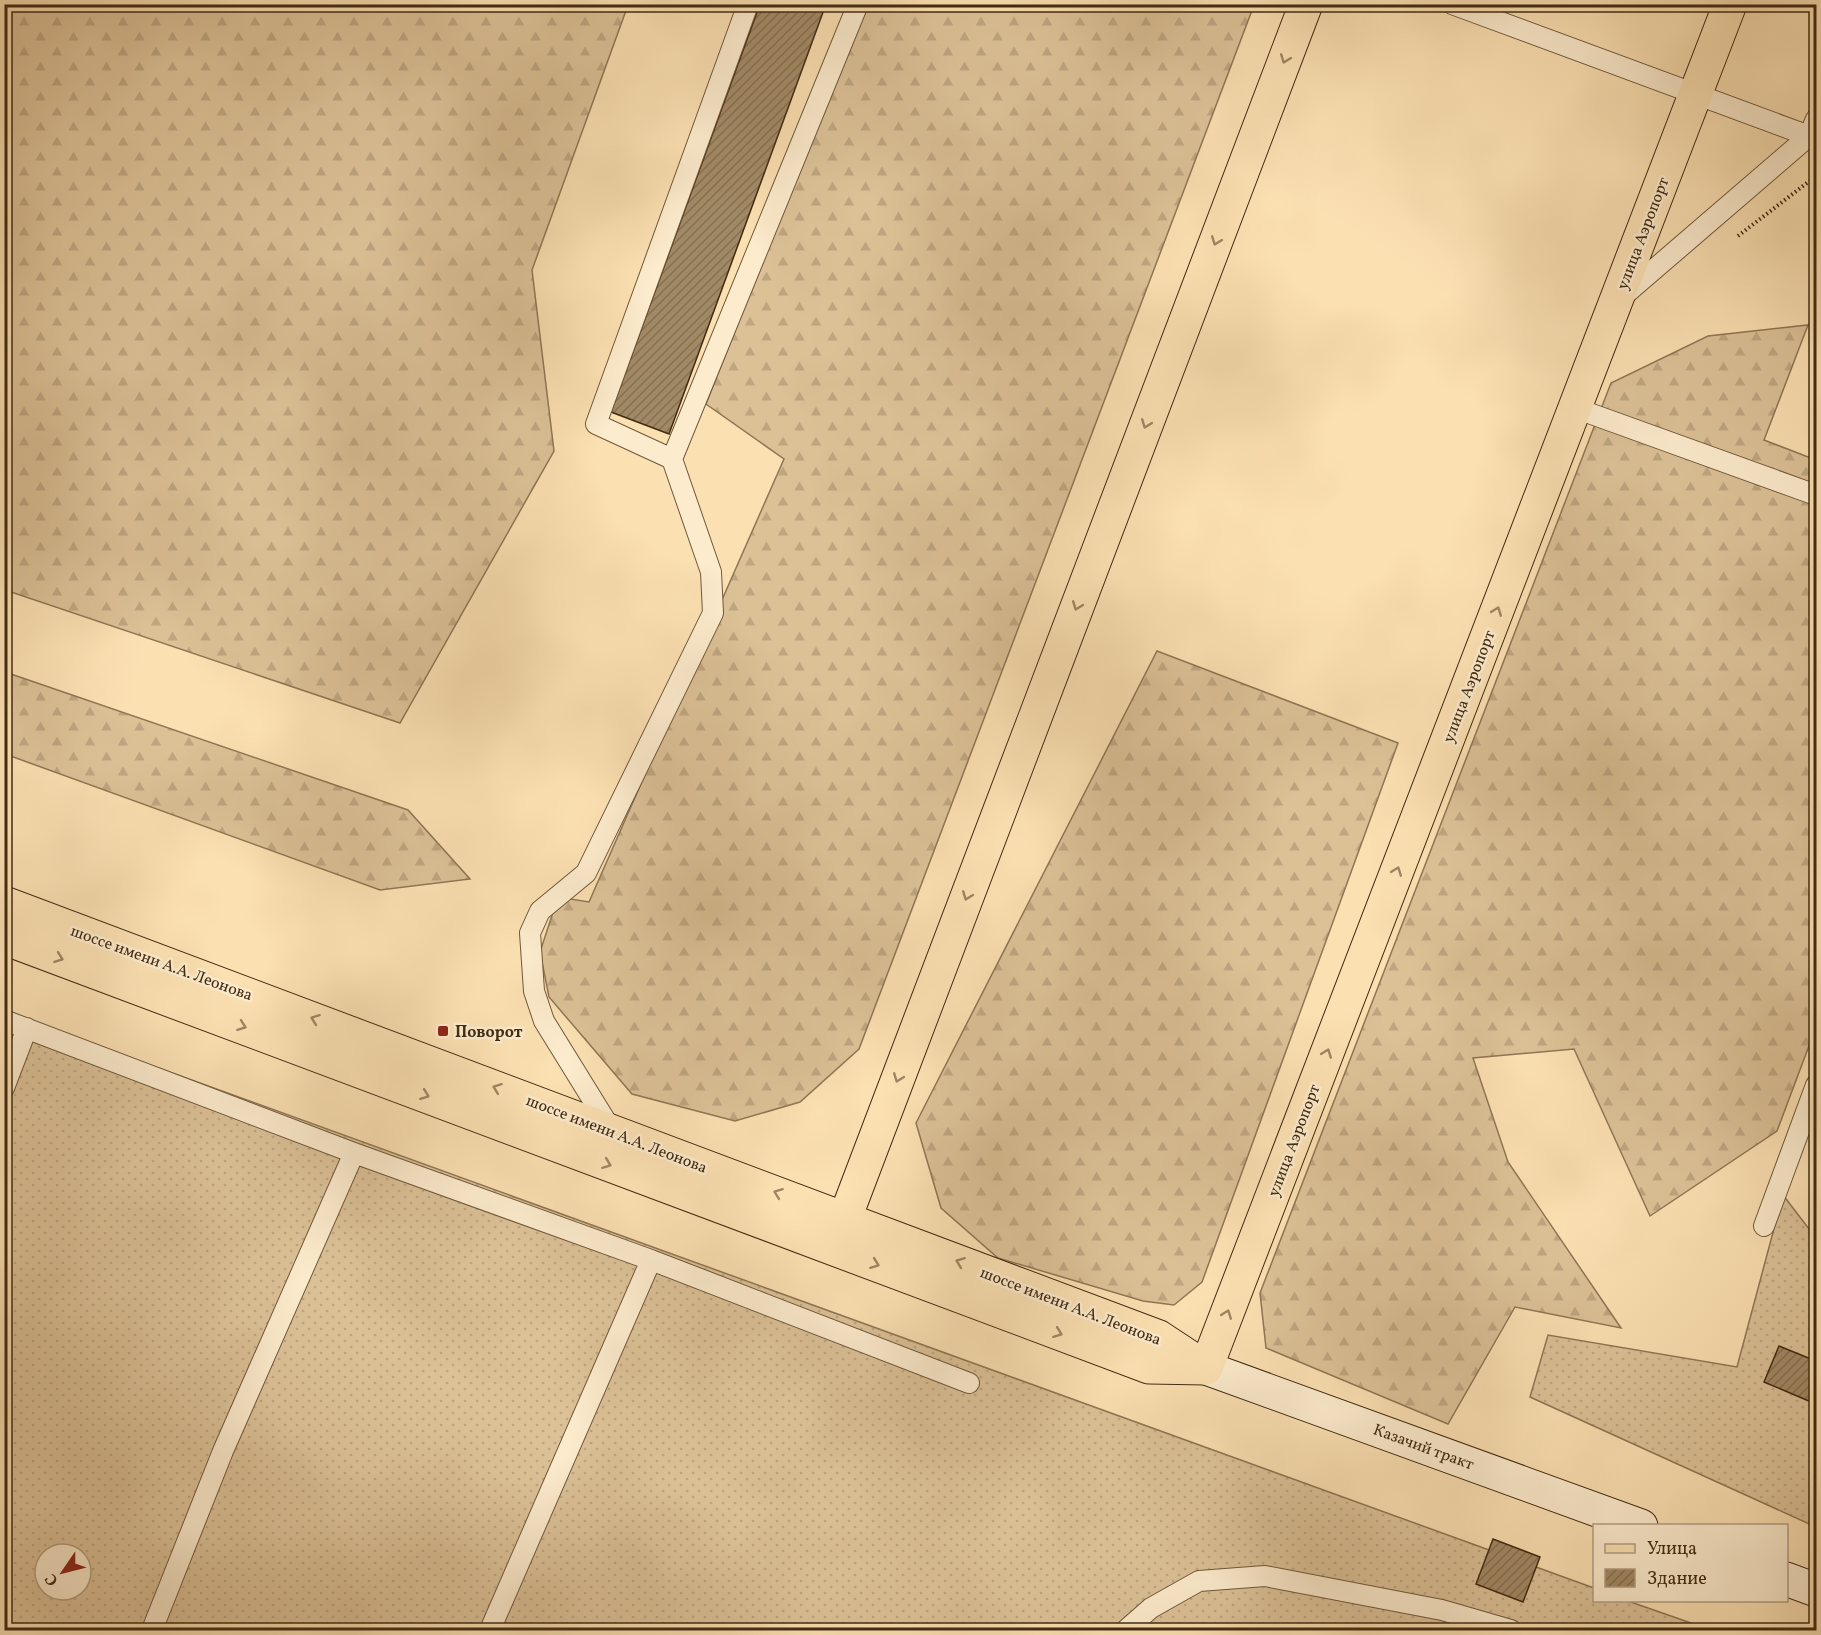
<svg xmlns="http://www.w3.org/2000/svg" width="1821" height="1635" viewBox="0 0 1821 1635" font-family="Vollkorn,serif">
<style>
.grass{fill:url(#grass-dots);stroke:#8f7654;stroke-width:1.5;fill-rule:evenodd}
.forest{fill:url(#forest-firs);stroke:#8f7654;stroke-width:1.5}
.building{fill:url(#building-hatch);stroke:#422b12;stroke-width:1.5}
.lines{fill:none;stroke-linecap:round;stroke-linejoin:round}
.lane-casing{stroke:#70583a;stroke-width:22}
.secondary-casing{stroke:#422b12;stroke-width:35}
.primary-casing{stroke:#422b12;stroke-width:35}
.path{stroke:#422b12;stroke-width:4;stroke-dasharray:1.5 3;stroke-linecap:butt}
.lane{stroke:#fcebcd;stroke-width:20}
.secondary{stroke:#fcebcd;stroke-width:33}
.primary{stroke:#fbe0b2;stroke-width:33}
.oneway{stroke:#9e8662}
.poi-dot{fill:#8f2418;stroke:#fcebcd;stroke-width:2}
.labels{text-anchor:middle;stroke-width:5;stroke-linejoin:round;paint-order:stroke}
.street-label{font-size:16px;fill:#422b12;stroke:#fcebcd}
.poi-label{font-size:16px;font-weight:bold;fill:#422b12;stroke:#fcebcd;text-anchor:start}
</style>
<defs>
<pattern id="grass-dots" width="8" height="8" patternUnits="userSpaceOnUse" patternTransform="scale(1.5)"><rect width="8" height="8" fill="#dcc197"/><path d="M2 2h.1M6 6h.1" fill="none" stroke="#bea681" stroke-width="1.8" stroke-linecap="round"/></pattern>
<pattern id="forest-firs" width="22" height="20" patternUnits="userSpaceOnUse" patternTransform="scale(1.5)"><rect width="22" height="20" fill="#dcc197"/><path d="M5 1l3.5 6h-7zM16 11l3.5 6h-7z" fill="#bea681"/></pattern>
<pattern id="building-hatch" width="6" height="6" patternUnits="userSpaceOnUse" patternTransform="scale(1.5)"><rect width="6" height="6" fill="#a28965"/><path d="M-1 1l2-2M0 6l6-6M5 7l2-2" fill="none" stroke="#867052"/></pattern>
</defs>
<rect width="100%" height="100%" fill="#fbe0b2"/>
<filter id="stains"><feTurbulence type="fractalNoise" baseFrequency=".00333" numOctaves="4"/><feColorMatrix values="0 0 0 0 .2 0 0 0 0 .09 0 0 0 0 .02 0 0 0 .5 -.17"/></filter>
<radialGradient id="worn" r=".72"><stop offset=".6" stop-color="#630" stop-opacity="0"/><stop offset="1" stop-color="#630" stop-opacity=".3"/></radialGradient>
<path class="grass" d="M4 1012 1594 1588V1600L1628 1601 1711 1630H5ZM45 1554H81V1590H45Z
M1783 1195 1816 1238V1527L1530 1397 1548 1335 1737 1367Z"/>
<path class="forest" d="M5 4 628 5 532 270 554 451 400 723 5 590Z
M864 5H1254L859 1049 800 1102 735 1121 632 1094 549 997 540 952 558 897 589 902 784 459 706 404Z
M1808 325 1764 440 1816 460V1027L1777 1131 1650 1216 1574 1049 1473 1058 1508 1162 1621 1328 1515 1307 1448 1424 1266 1348 1260 1293 1611 383 1708 336Z
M1157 651 1398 743 1202 1282 1174 1305 1143 1301 998 1258 941 1208 916 1123Z
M5 672 408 810 470 879 380 890 5 754Z"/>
<path class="building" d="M760 4H826L669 434 611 412Z
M1779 1346 1816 1361V1404L1764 1382Z
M1493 1539 1540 1557 1523 1602 1476 1584Z"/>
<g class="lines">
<g class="lane-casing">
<path id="lane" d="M1452 4 1809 136
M1622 297 1809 136 1816 119
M1575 408 1816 495
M672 459 596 424 748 4
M4 1020 354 1153 651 1260 969 1383
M4 1088 27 1028
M612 1131 544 1021 534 991 530 933 540 911 586 873 713 613 711 572 672 459 858 4
M1764 1226 1816 1085
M152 1630 223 1451 354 1153
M490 1630 651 1260
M1126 1630 1151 1608 1199 1581 1265 1576 1442 1610 1511 1630"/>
</g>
<g class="secondary-casing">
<path id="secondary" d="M1206 1368 1641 1526
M1786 1579 1816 1590"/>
</g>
<g class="primary-casing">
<path id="primary" d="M4 903 1159 1337 1206 1368
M4 938 1149 1367 1206 1368
M845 1218 1306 4
M1206 1368 1730 4"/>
</g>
<path class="path" d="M1738 236 1816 176"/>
<use href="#lane" class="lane"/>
<use href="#secondary" class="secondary"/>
<use href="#primary" class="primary"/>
</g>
<defs><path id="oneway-chevron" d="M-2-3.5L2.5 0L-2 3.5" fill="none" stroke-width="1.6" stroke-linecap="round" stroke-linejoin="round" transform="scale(1.5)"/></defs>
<g class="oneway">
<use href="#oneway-chevron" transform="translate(1285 59) rotate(111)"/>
<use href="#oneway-chevron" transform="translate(1216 241) rotate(111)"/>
<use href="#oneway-chevron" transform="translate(1146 424) rotate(111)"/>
<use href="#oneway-chevron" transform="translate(1077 606) rotate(111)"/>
<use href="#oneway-chevron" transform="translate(1497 611) rotate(-69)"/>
<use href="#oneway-chevron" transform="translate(1397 871) rotate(-69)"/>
<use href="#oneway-chevron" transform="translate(967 896) rotate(111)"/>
<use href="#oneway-chevron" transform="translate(59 958) rotate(20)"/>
<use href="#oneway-chevron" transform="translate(315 1019) rotate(-159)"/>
<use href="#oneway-chevron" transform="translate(242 1026) rotate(20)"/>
<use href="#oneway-chevron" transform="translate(1327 1053) rotate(-69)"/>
<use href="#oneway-chevron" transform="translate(898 1078) rotate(111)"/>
<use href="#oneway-chevron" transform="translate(497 1088) rotate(-159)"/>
<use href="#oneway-chevron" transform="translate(425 1095) rotate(21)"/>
<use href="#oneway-chevron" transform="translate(607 1164) rotate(21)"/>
<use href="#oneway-chevron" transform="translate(778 1193) rotate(-159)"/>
<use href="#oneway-chevron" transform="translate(960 1262) rotate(-159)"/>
<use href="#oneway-chevron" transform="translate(875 1264) rotate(21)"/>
<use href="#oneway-chevron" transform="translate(1227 1314) rotate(-69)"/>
<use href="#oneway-chevron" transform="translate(1058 1333) rotate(21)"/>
</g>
<rect class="poi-dot" x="437" y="1025" width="12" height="12" rx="3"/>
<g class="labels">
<g class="street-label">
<text transform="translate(1642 233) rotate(-69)" y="6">улица Аэропорт</text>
<text transform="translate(1468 686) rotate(-69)" y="6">улица Аэропорт</text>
<text transform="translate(162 962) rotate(20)" y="6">шоссе имени А.А. Леонова</text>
<text transform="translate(617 1133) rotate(21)" y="6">шоссе имени А.А. Леонова</text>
<text transform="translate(1293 1140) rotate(-69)" y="6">улица Аэропорт</text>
<text transform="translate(1071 1305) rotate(21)" y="6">шоссе имени А.А. Леонова</text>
<text transform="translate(1424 1446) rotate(20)" y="6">Казачий тракт</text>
</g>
<g class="poi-label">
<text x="455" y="1037">Поворот</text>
</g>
</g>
<rect width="1821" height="1635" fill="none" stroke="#fbe0b2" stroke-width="24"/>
<rect x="6" y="6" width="1809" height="1623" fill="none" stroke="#422b12" stroke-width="3"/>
<rect x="12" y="12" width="1797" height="1611" fill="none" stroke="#422b12" stroke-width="1.5"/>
<rect x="1593" y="1524" width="195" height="78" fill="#fcebcd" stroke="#b29e82" stroke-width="1.5"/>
<rect x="1605" y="1544" width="30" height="9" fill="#fbe0b2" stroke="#b29e82" stroke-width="1.5"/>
<text x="1647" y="1554" font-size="18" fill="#422b12">Улица</text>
<rect x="1605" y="1569" width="30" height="18" fill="url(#building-hatch)" stroke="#b29e82" stroke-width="1.5"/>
<text x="1647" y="1584" font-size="18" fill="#422b12">Здание</text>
<g transform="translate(63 1572) rotate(235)"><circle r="28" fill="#fcebcd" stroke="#b29e82" stroke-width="1.5"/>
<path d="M0-4.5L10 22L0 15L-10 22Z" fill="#8f2418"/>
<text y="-9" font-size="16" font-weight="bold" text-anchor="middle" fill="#422b12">С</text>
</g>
<rect width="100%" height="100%" filter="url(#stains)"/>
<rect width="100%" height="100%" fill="url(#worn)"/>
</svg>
